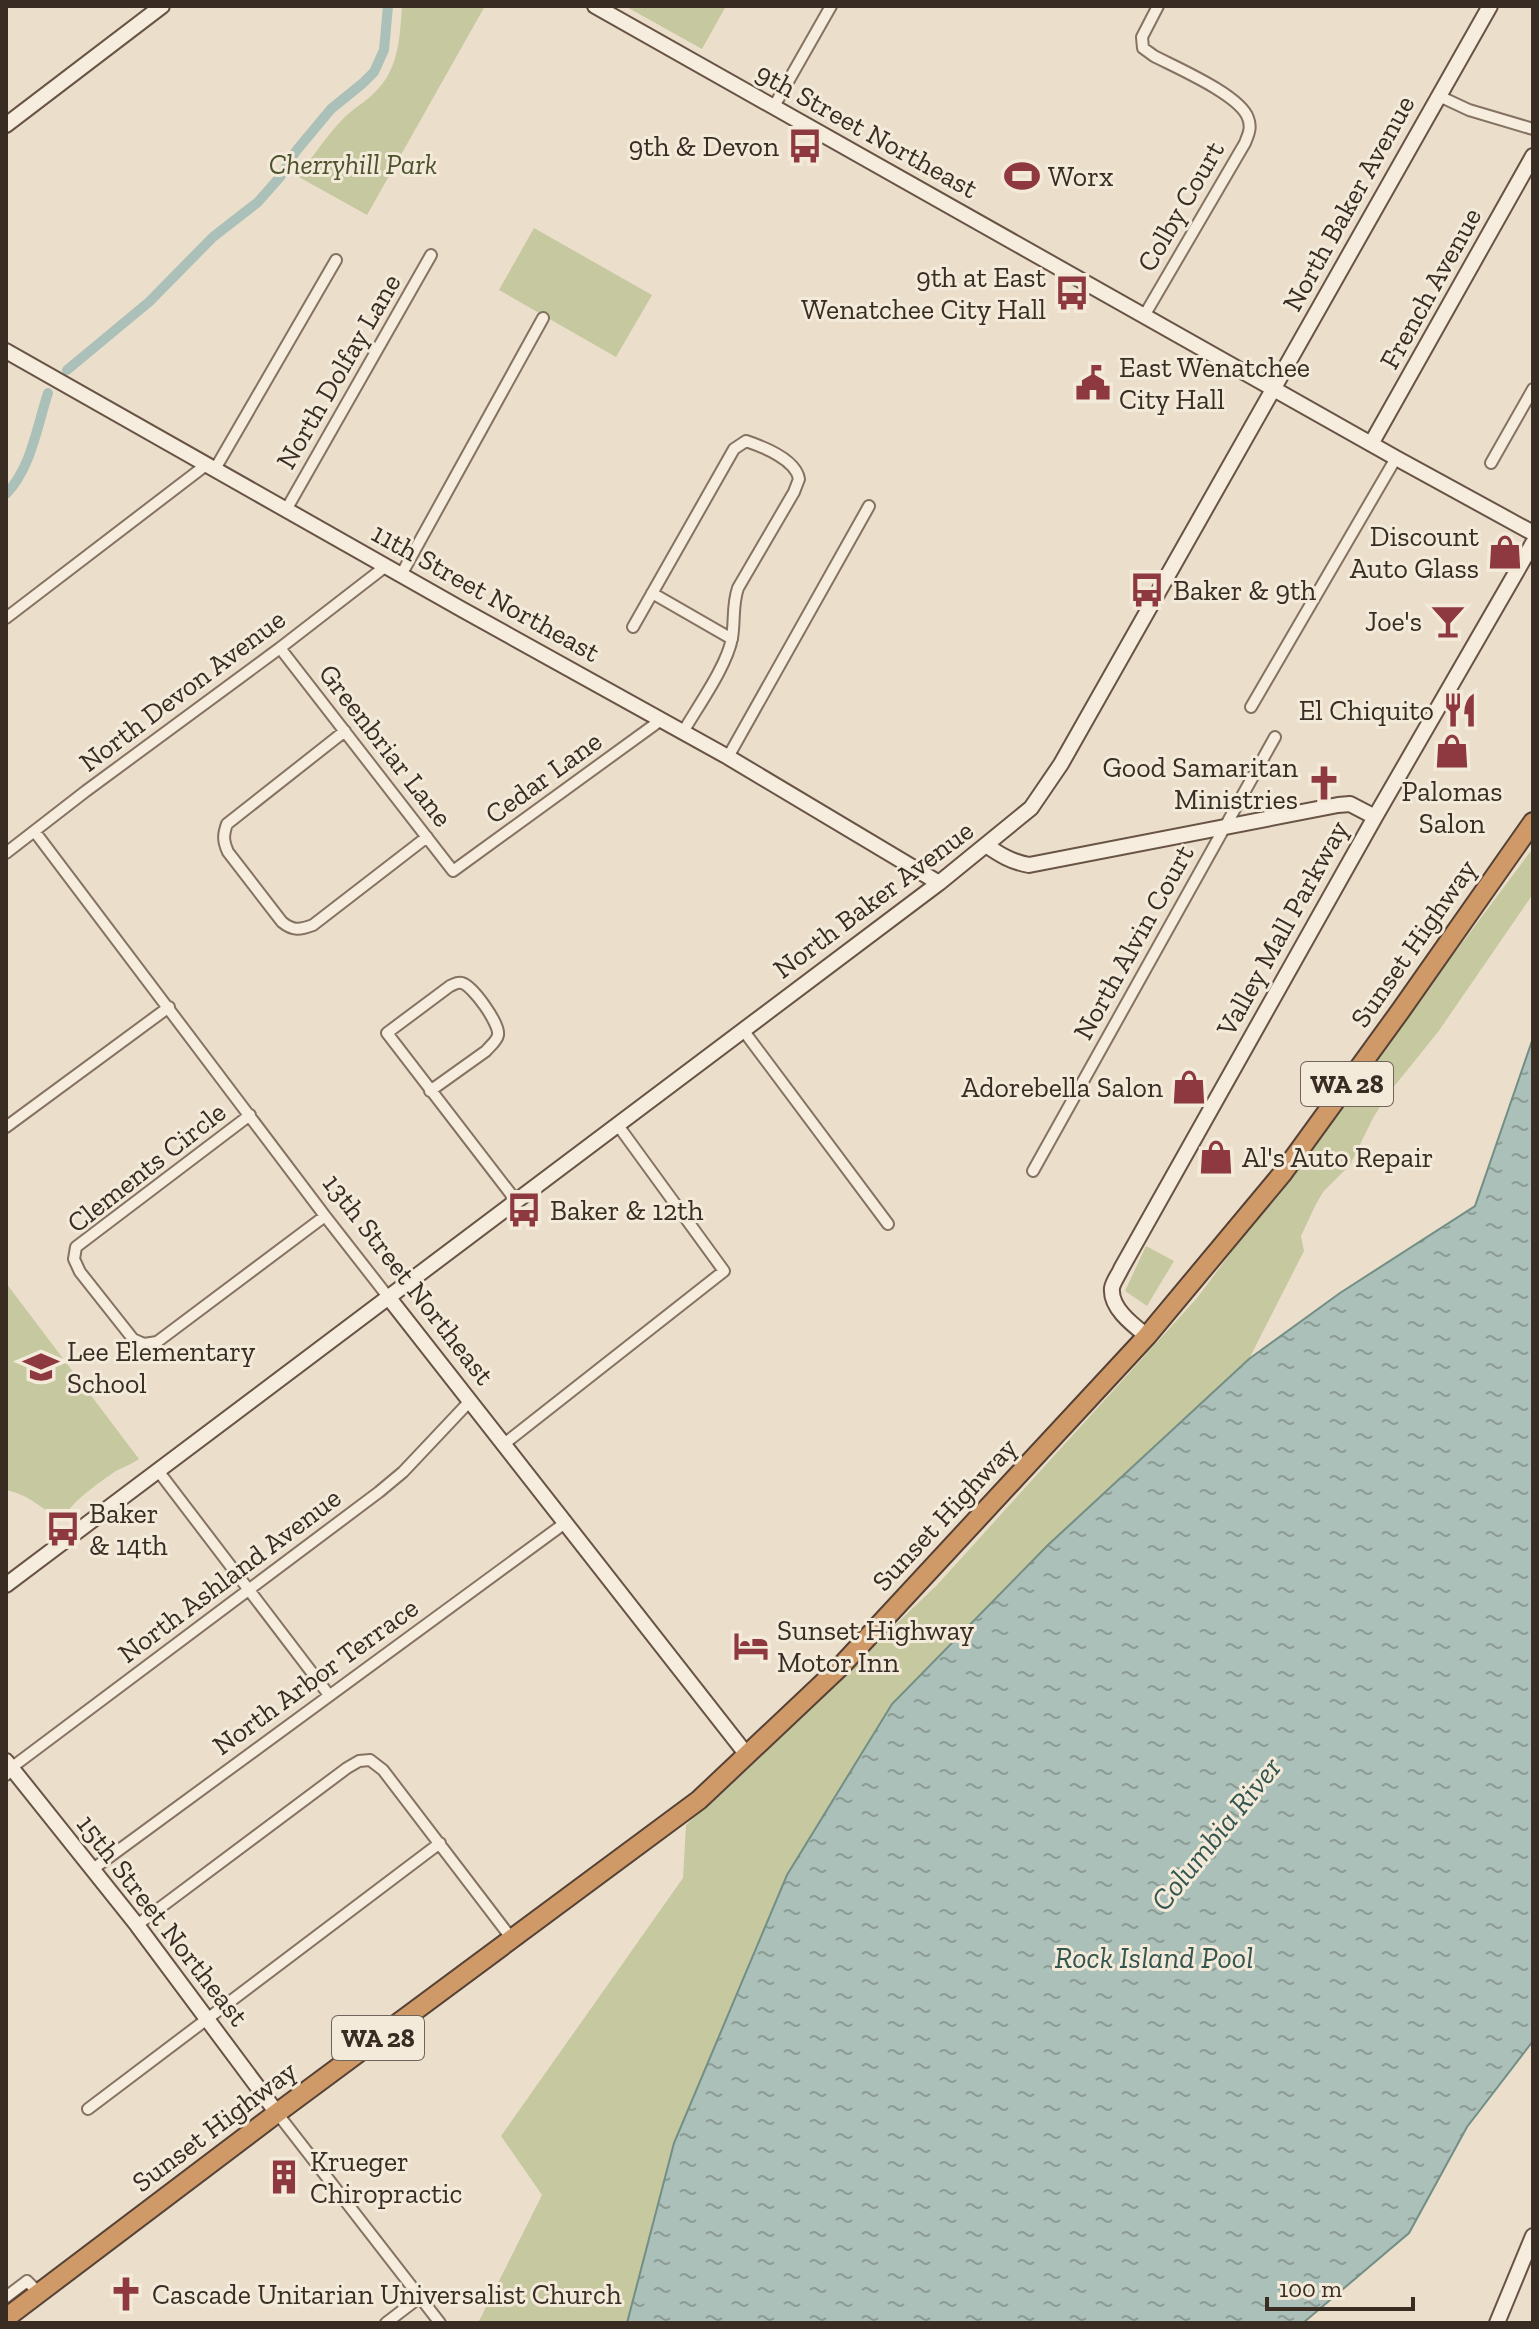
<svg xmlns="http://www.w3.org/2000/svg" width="1539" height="2329" viewBox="0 0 1539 2329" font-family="'Zilla Slab',serif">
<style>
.green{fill:#c6c8a0}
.water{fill:url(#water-ripples);stroke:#728e85;stroke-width:2}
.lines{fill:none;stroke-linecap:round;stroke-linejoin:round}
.canal{stroke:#abc0b8;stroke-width:10}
.street-casing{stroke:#867261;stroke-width:14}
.secondary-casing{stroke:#685344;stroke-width:18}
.highway-casing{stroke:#554135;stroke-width:22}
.street{stroke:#f6edde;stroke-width:10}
.secondary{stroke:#f6edde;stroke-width:14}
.highway{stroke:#cf9a67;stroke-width:18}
.labels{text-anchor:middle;stroke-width:6;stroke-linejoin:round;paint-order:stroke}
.shield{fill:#f3eada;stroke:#70655a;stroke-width:2}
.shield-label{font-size:26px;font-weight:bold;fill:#382c23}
.street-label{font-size:28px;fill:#382c23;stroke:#f3eada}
.poi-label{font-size:28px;fill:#382c23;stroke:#f3eada;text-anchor:start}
.park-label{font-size:28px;font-style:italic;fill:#4b522c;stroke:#f3eada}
.water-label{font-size:30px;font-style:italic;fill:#345651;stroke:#f3eada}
</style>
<defs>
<pattern id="water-ripples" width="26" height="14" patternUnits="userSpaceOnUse" patternTransform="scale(2)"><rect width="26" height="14" fill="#abc0b8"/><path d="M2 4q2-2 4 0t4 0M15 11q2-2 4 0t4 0" fill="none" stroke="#8c9c95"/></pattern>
</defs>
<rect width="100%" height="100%" fill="#ebdfcc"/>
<path class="green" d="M402 6H485L367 215 297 176C312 159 324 139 340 122 351 109 367 102 378 89 399 67 400 35 402 6Z
M625 6H726L702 49Z
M534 228 652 295 616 357 499 290Z
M1533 848V894L1438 1032 1388 1094 1373 1118 1350 1165 1323 1192 1315 1206 1301 1236 1304 1251 1249 1359 1048 1545 892 1704 787 1875 674 2143 627 2323H478L542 2195 501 2136 683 1878 686 1825 937 1585 1197 1298Z
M1146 1246 1174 1261 1147 1306 1125 1291Z
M6 1283 139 1459C132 1464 123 1467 116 1471 101 1481 68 1504 63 1520 41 1510 33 1496 6 1490L8 1477 6 1475Z"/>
<path class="water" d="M1533 1038V2041L1467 2127 1409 2233 1303 2323H627L674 2143 787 1875 892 1704 1048 1545 1249 1359 1340 1293 1475 1206Z"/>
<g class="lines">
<path class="canal" d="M67 370 149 302 213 237 258 202 280 177 296 151 331 109 363 83 374 72 384 50 388 6
M6 494C31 469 37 426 48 393"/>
<g class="street-casing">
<path id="street" d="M1439 96 1469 110 1533 129
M773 108 831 6
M1144 316 1245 143C1248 135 1252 128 1248 118 1240 95 1177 68 1154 56L1143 48 1142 37 1158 6
M1491 463 1533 389
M215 469 336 260
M286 510 431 255
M401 575 543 318
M652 593 732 639
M6 618 206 465
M633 627 734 449 746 441C764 447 796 460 799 479L794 492 738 588C732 605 735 621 732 638 727 666 698 706 683 732
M280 648 453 871 661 720
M1251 707 1396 458
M345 731 227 824C223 835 223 841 228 852L282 922C293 931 300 930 313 925L427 837
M728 757 869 506
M35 832 325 1216 389 1298
M6 853 86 791 280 648 386 566
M743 1030 888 1224
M430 1091 486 1051C490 1046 497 1041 498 1035 500 1024 473 986 462 983 457 982 455 984 450 986L387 1033 517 1202
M250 1115 76 1247 74 1259 80 1272 133 1339 144 1344 157 1342 325 1216
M6 1127 169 1007
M1033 1171 1275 737
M504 1444 724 1271 617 1124
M159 1472 329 1695
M6 1775 11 1768 379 1492 403 1472 470 1401
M93 1869 565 1523
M137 1925 347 1768 359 1761 370 1760 383 1770 512 1939
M88 2109 440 1843
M277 2113 440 2323
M6 2297 27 2281 39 2293
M386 2323 420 2297"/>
</g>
<g class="secondary-casing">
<path id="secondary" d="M595 6 1396 458 1533 533
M6 125 162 6
M6 351 463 610 728 757 939 883
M1371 444 1533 156
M986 845C1000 855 1012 862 1029 865L1338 805 1350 804 1375 817
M389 1298 747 1755
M1147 1336C1133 1325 1110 1308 1112 1288 1113 1282 1119 1274 1121 1269L1375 817 1533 543
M6 1585 939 883 1031 808 1061 764 1490 6
M6 1761 137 1925 277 2113
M1497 2323 1533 2236"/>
</g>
<g class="highway-casing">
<path id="highway" d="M6 2318 277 2113 699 1800 841 1666 1147 1336 1282 1174 1401 1010 1533 822"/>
</g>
<use href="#street" class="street"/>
<use href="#secondary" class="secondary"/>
<use href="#highway" class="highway"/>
</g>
<defs>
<g id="bus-bare" transform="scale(2.76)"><path d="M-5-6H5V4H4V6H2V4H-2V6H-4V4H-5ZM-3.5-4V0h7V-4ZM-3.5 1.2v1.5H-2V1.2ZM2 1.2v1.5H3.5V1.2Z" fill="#8e383f" stroke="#f3eada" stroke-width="2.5" paint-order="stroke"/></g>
<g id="stadium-bare" transform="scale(2.76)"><path d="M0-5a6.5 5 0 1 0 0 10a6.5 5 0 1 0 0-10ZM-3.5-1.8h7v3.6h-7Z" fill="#8e383f" stroke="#f3eada" stroke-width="2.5" paint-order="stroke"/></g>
<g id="civic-bare" transform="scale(2.76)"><path d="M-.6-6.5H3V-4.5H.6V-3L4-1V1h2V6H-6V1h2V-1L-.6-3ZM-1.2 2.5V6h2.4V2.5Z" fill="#8e383f" stroke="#f3eada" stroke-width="2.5" paint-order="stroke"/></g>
<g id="shop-bare" transform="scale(2.76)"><path d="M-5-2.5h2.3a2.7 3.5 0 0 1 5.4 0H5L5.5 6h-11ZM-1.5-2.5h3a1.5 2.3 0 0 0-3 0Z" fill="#8e383f" stroke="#f3eada" stroke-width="2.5" paint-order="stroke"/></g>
<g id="bar-bare" transform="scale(2.76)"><path d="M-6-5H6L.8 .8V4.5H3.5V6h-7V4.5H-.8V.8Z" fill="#8e383f" stroke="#f3eada" stroke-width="2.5" paint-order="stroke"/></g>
<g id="restaurant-bare" transform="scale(2.76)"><path d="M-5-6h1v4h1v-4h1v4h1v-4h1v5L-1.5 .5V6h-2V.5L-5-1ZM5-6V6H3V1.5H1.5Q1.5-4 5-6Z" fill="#8e383f" stroke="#f3eada" stroke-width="2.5" paint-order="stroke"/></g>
<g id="church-bare" transform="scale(2.76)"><path d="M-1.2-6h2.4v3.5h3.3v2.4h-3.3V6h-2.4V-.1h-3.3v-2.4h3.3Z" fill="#8e383f" stroke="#f3eada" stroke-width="2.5" paint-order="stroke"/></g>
<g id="school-bare" transform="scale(2.76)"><path d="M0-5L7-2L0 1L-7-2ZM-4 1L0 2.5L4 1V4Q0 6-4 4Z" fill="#8e383f" stroke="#f3eada" stroke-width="2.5" paint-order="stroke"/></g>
<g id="hotel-bare" transform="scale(2.76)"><path d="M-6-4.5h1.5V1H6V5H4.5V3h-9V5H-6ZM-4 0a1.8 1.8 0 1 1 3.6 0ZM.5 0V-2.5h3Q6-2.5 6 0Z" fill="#8e383f" stroke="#f3eada" stroke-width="2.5" paint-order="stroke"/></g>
<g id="building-bare" transform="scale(2.76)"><path d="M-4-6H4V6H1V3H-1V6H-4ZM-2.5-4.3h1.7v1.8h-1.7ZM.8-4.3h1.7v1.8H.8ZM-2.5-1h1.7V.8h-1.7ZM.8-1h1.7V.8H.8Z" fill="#8e383f" stroke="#f3eada" stroke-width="2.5" paint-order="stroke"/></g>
</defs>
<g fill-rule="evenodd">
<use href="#bus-bare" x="805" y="146"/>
<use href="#stadium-bare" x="1022" y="176"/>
<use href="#bus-bare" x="1072" y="293"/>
<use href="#civic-bare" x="1093" y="383"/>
<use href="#shop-bare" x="1505" y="552"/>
<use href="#bus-bare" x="1147" y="590"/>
<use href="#bar-bare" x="1448" y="621"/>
<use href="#restaurant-bare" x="1460" y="710"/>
<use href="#shop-bare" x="1452" y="751"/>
<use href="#church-bare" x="1324" y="783"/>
<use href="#shop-bare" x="1189" y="1087"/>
<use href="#shop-bare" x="1216" y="1157"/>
<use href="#bus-bare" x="524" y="1210"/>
<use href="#school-bare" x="41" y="1367"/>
<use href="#bus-bare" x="63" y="1529"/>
<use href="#hotel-bare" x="751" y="1646"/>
<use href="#building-bare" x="284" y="2177"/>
<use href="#church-bare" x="126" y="2294"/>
</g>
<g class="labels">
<g class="shield">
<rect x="1301" y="1062" width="92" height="44" rx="6"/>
<rect x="332" y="2016" width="92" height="44" rx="6"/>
</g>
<g class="shield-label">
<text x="1347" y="1093">WA 28</text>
<text x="378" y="2047">WA 28</text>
</g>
<g class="street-label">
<text transform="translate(867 130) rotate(29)" y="10">9th Street Northeast</text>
<text transform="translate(1348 203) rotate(-61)" y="10">North Baker Avenue</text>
<text transform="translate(1180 206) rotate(-60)" y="10">Colby Court</text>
<text transform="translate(1430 288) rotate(-61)" y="10">French Avenue</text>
<text transform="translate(338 371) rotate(-60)" y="10">North Dolfay Lane</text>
<text transform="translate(486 592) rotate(29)" y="10">11th Street Northeast</text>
<text transform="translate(182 690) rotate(-37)" y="10">North Devon Avenue</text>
<text transform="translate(386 745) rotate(52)" y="10">Greenbriar Lane</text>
<text transform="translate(543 777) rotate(-36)" y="10">Cedar Lane</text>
<text transform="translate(873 899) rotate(-37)" y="10">North Baker Avenue</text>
<text transform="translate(1282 928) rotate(-61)" y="10">Valley Mall Parkway</text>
<text transform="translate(1133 942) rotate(-61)" y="10">North Alvin Court</text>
<text transform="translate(1413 943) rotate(-55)" y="10">Sunset Highway</text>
<text transform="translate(146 1167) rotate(-38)" y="10">Clements Circle</text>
<text transform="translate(409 1279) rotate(52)" y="10">13th Street Northeast</text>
<text transform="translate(944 1514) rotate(-47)" y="10">Sunset Highway</text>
<text transform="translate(229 1575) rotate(-37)" y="10">North Ashland Avenue</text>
<text transform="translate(315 1676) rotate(-36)" y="10">North Arbor Terrace</text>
<text transform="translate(163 1920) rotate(52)" y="10">15th Street Northeast</text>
<text transform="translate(214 2126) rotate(-37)" y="10">Sunset Highway</text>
</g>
<g class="poi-label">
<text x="779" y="156" text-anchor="end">9th &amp; Devon</text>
<text x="1048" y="186">Worx</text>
<text x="1046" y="287" text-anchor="end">9th at East<tspan x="1046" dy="32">Wenatchee City Hall</tspan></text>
<text x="1119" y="377">East Wenatchee<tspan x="1119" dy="32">City Hall</tspan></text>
<text x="1479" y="546" text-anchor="end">Discount<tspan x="1479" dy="32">Auto Glass</tspan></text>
<text x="1173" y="600">Baker &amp; 9th</text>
<text x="1422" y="631" text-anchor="end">Joe's</text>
<text x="1434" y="720" text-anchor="end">El Chiquito</text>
<text x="1298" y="777" text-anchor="end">Good Samaritan<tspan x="1298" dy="32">Ministries</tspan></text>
<text x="1452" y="801" text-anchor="middle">Palomas<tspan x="1452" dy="32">Salon</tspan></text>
<text x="1163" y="1097" text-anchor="end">Adorebella Salon</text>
<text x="1242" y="1167">Al's Auto Repair</text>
<text x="550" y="1220">Baker &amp; 12th</text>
<text x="67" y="1361">Lee Elementary<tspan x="67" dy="32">School</tspan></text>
<text x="89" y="1523">Baker<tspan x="89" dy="32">&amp; 14th</tspan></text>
<text x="777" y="1640">Sunset Highway<tspan x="777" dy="32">Motor Inn</tspan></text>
<text x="310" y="2171">Krueger<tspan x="310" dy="32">Chiropractic</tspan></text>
<text x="152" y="2304">Cascade Unitarian Universalist Church</text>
</g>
<g class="park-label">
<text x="353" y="174">Cherryhill Park</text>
</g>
<g class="water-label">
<text transform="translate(1216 1834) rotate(-51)" y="10">Columbia River</text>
<text x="1154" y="1968">Rock Island Pool</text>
</g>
</g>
<rect width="1539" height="2329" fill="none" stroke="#382c23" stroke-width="16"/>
<path d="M1267 2297v12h146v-12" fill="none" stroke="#382c23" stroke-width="4"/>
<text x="1279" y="2297" font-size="24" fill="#382c23" stroke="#f3eada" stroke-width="6" paint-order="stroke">100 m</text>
</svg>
